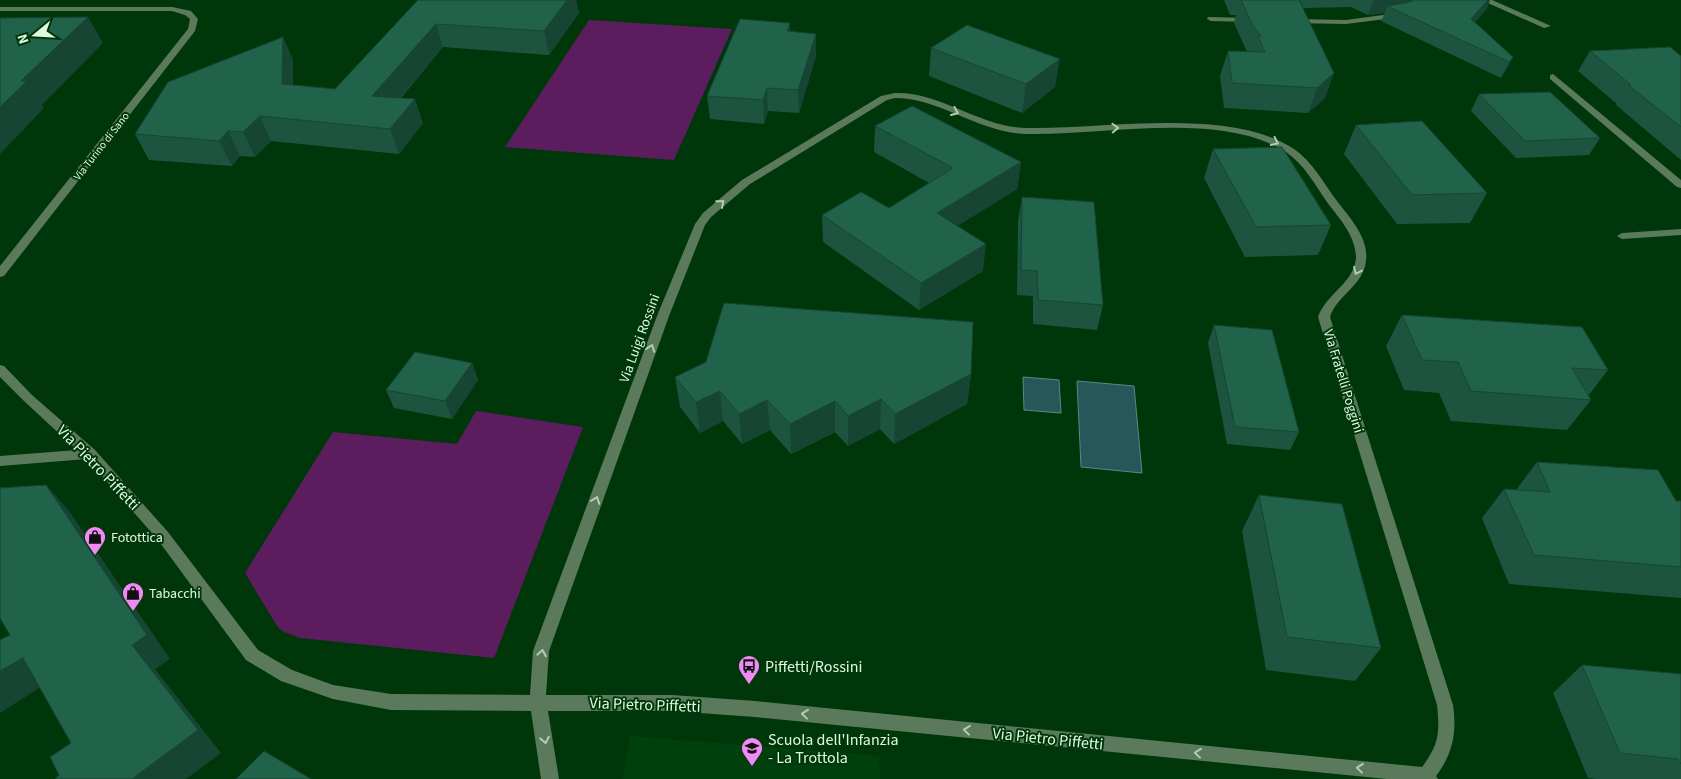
<svg xmlns="http://www.w3.org/2000/svg" width="1681" height="779" viewBox="0 0 1681 779" font-family="'Source Sans 3',sans-serif">
<style>
.built{fill:#00400d}
.green{fill:#5b1d5e}
.water{fill:#27565b;stroke:#5e8782}
.lines{fill:none;stroke-linecap:round;stroke-linejoin:round}
.minor{fill:#5b7a5c;fill-rule:evenodd}
.wall{fill:#1c5440}
.shaded-wall{fill:#164534}
.building{fill:#20624a;stroke:#164534}
.oneway{stroke:#b0cdb0}
.labels{text-anchor:middle;stroke-width:4;stroke-linejoin:round;paint-order:stroke}
.far-street-label{font-size:11px;fill:#def9de;stroke:#00370a}
.street-label{font-size:14px;fill:#def9de;stroke:#00370a}
.poi-label{font-size:14px;fill:#def9de;stroke:#00370a;text-anchor:start}
.near-street-label{font-size:16px;fill:#def9de;stroke:#00370a}
.near-poi-label{font-size:16px;fill:#def9de;stroke:#00370a;text-anchor:start}
</style>
<rect width="100%" height="100%" fill="#00370a"/>
<path class="built" d="M630 736 879 756 880 779H623Z"/>
<path class="green" d="M589 20 732 29 674 160 505 147Z
M476 411 583 427 494 658 300 638 282 631 277 626 245 573 333 432 457 444Z"/>
<path class="water" d="M1023 377 1059 380 1061 413 1024 410Z
M1077 381 1134 386 1142 473 1081 467Z"/>
<g class="lines">
<path class="minor" d="M1481 0H1492L1551 26 1544 28Z
M0 7H172L191 11 198 19 195 31 4 276 0 277V266L188 29 190 19 185 15 172 11H0Z
M1398 13 1402 15 1401 17 1346 24 1293 23 1289 21 1293 19 1346 20Z
M1208 17 1251 18 1255 20 1251 22 1211 21 1207 19Z
M1553 74 1681 180V188L1677 187 1550 79V75Z
M895 93C942 92 979 127 1026 128 1101 130 1229 106 1294 149 1313 162 1324 184 1337 201 1350 218 1369 238 1366 261 1363 286 1337 295 1330 317L1453 705C1457 732 1453 754 1436 776L1438 779H1387L755 717 672 711H548L559 779H541L531 711 391 710 333 699 281 681 246 660 158 540 87 459 0 466V456L77 450 24 401 0 377V365L4 366 32 395 95 450 168 532 258 650 292 670 333 685 391 694 530 695 533 651 657 316 695 224 703 213 742 180 881 96ZM895 98C940 98 977 132 1026 134 1102 136 1220 110 1286 152 1304 164 1315 185 1327 202 1339 218 1356 236 1356 258 1354 283 1326 294 1318 317L1437 705C1440 732 1439 745 1422 767L755 701 672 695H546L549 651 669 316 705 225 711 217 750 184 887 100Z
M1681 229V235L1622 239 1617 236 1622 233Z"/>
</g>
<path class="wall" d="M418 0H576L579 13 549 55 443 47 401 98 423 123 399 154 271 141 255 157 240 156 232 166 149 160 135 134 283 37 293 60V85L335 89Z
M1224 0H1490L1486 10 1475 22 1513 57 1501 78 1381 21 1385 13 1368 15 1351 7 1303 8 1325 98 1308 113 1224 108 1220 76 1228 51 1247 52 1234 23 1236 15H1230Z
M790 32 816 34V56L799 113 768 111 764 124 710 119 707 96Z
M931 48 1055 87 1022 113 929 76Z
M1590 51 1681 56V160L1616 105 1617 104 1578 71Z
M1479 94 1600 138 1589 155 1516 158 1471 111Z
M1356 125 1487 193 1470 223 1397 224 1344 154Z
M875 126 1021 162 1017 189 957 226 983 271 919 310 823 242 822 215 889 208 929 183 874 152Z
M1213 149 1331 225 1318 255 1245 257 1204 178Z
M1022 197 1103 305 1097 330 1033 324V296L1017 295 1018 221Z
M1402 315 1608 370 1588 396 1591 400 1567 430 1451 421 1439 393 1404 390 1386 346Z
M1214 325 1299 432 1290 450 1227 444 1208 343Z
M472 363 478 380 452 419 394 408 386 390Z
M971 374 967 404 894 444 880 429 848 446 835 432 791 454 770 430 742 444 723 421 700 433 680 407 675 377Z
M1537 462 1676 501H1681V598L1509 584 1482 518 1504 489 1516 490Z
M1259 495 1381 648 1355 681 1266 670 1242 531Z
M1582 665 1681 674V779H1597L1588 778 1553 693Z"/>
<path class="shaded-wall" d="M567 0H576L579 13 549 55 544 31Z
M1374 0H1425L1387 6 1385 13 1368 15Z
M1488 0H1490L1486 10 1464 34 1471 19Z
M88 17 103 43 42 105 44 108 0 154V107L21 81Z
M790 23 791 45 787 31Z
M436 24 443 47 381 120 372 96Z
M816 34V56L799 113 798 90Z
M283 37 293 60V108L282 84Z
M1513 57 1504 73 1501 78 1509 62Z
M1060 59 1055 87 1022 113 1026 84Z
M1334 73 1325 98 1308 113 1317 88Z
M767 88 768 111 764 124 763 100Z
M415 99 423 123 399 154 390 129Z
M260 116 271 141 255 157 243 132Z
M228 131 240 156 232 166 219 141Z
M1021 162 1017 189 935 240 937 213Z
M986 244 983 271 919 310 921 283Z
M472 363 478 380 452 419 445 401Z
M971 374 967 404 894 444 895 414Z
M720 391 723 421 700 433 696 402Z
M881 399 880 429 848 446V416Z
M767 400 770 430 742 444 739 414Z
M835 401V432L791 454 790 424Z
M46 485 69 511 170 659 155 669 221 753 186 779H132Z
M23 658 50 681 0 713V671Z"/>
<path class="building" d="M418 0H567L544 31 436 24 372 96 415 99 390 129 260 116 243 132 228 131 219 141 135 134 168 82 283 37 282 84 335 89Z
M1241 0H1299L1334 73 1317 88 1232 83 1228 51 1265 52 1258 36H1261L1253 26Z
M1414 0H1488L1471 19 1513 57 1509 62 1387 6 1406 3Z
M88 17 21 81H27L0 107V18Z
M740 19 790 23 787 31 816 34 798 90 767 88 763 100 707 96Z
M967 25 1060 59 1026 84 931 48Z
M1670 47 1681 56V127L1628 85H1631L1590 51Z
M1550 92 1600 138 1525 141 1479 94Z
M912 106 1021 162 937 213 986 244 921 283 822 215 861 192 889 208 953 168 875 126Z
M1422 121 1487 193 1412 195 1356 125Z
M1282 147 1331 225 1256 227 1213 149Z
M1022 197 1094 202 1103 305 1038 300 1037 271 1021 270Z
M724 303 973 322 971 374 895 414 881 399 848 416 835 401 790 424 767 400 739 414 720 391 696 402 675 377 706 362Z
M1402 315 1582 327 1608 370 1572 368 1591 400 1471 391 1458 362 1422 360Z
M1214 325 1272 330 1299 432 1235 427Z
M415 352 472 363 445 401 386 390Z
M1537 462 1658 470 1676 501H1681V567L1534 555 1504 489 1550 492Z
M46 485 147 635 132 645 198 730 132 779H55L59 775 50 757 71 743 23 658 0 671V640L10 635 0 618V488Z
M1259 495 1342 504 1381 648 1287 637Z
M1582 665 1681 674V764L1678 759 1620 753Z
M264 751 311 779H236Z"/>
<defs><path id="oneway-chevron" d="M-2-3.5L2.5 0L-2 3.5" fill="none" stroke-width="1.6" stroke-linecap="round" stroke-linejoin="round" transform="scale(1.25)"/></defs>
<g class="oneway">
<use href="#oneway-chevron" transform="translate(955 112) rotate(24)"/>
<use href="#oneway-chevron" transform="translate(1115 128) rotate(-2)"/>
<use href="#oneway-chevron" transform="translate(1275 142) rotate(25)"/>
<use href="#oneway-chevron" transform="translate(721 203) rotate(-41)"/>
<use href="#oneway-chevron" transform="translate(1357 271) rotate(115)"/>
<use href="#oneway-chevron" transform="translate(651 348) rotate(-70)"/>
<use href="#oneway-chevron" transform="translate(596 500) rotate(-70)"/>
<use href="#oneway-chevron" transform="translate(542 653) rotate(-80)"/>
<use href="#oneway-chevron" transform="translate(805 714) rotate(-174)"/>
<use href="#oneway-chevron" transform="translate(967 730) rotate(-174)"/>
<use href="#oneway-chevron" transform="translate(545 740) rotate(79)"/>
<use href="#oneway-chevron" transform="translate(1198 753) rotate(-174)"/>
<use href="#oneway-chevron" transform="translate(1360 768) rotate(-174)"/>
</g>
<defs>
<g id="shop-pin" transform="scale(1.125)"><path d="M0 17L-7.5 6A9.5 9.5 0 1 1 7.5 6Z" fill="#f08bf5" stroke="#00370a"/><path d="M-5-2.5h2.3a2.7 3.5 0 0 1 5.4 0H5L5.5 6h-11ZM-1.5-2.5h3a1.5 2.3 0 0 0-3 0Z" fill="#111"/></g>
<g id="bus-pin" transform="scale(1.125)"><path d="M0 17L-7.5 6A9.5 9.5 0 1 1 7.5 6Z" fill="#f08bf5" stroke="#00370a"/><path d="M-5-6H5V4H4V6H2V4H-2V6H-4V4H-5ZM-3.5-4V0h7V-4ZM-3.5 1.2v1.5H-2V1.2ZM2 1.2v1.5H3.5V1.2Z" fill="#111"/></g>
<g id="school-pin" transform="scale(1.125)"><path d="M0 17L-7.5 6A9.5 9.5 0 1 1 7.5 6Z" fill="#f08bf5" stroke="#00370a"/><path d="M0-5L7-2L0 1L-7-2ZM-4 1L0 2.5L4 1V4Q0 6-4 4Z" fill="#111"/></g>
</defs>
<g fill-rule="evenodd">
<use href="#shop-pin" x="95" y="537"/>
<use href="#shop-pin" x="133" y="593"/>
<use href="#bus-pin" x="749" y="666"/>
<use href="#school-pin" x="752" y="748"/>
</g>
<g class="labels">
<g class="far-street-label">
<text transform="translate(101 146) rotate(-52)" y="4">Via Turino di Sano</text>
</g>
<g class="street-label">
<text transform="translate(639 338) rotate(-70)" y="5">Via Luigi Rossini</text>
<text transform="translate(1344 381) rotate(73)" y="5">Via Fratelli Poggini</text>
</g>
<g class="poi-label">
<text x="111" y="542">Fotottica</text>
<text x="149" y="598">Tabacchi</text>
</g>
<g class="near-street-label">
<text transform="translate(99 467) rotate(46)" y="6">Via Pietro Piffetti</text>
<text transform="translate(645 704) rotate(2)" y="6">Via Pietro Piffetti</text>
<text transform="translate(1048 738) rotate(6)" y="6">Via Pietro Piffetti</text>
</g>
<g class="near-poi-label">
<text x="765" y="672">Piffetti/Rossini</text>
<text x="768" y="745">Scuola dell'Infanzia<tspan x="768" dy="18">- La Trottola</tspan></text>
</g>
</g>
<g transform="translate(35 35) rotate(252)" stroke="#00370a" stroke-width="4" paint-order="stroke">
<path d="M0-4L9 19L0 12L-9 19Z" fill="#def9de"/>
<text y="-8" font-size="14" font-weight="bold" text-anchor="middle" fill="#def9de">N</text>
</g>
</svg>
